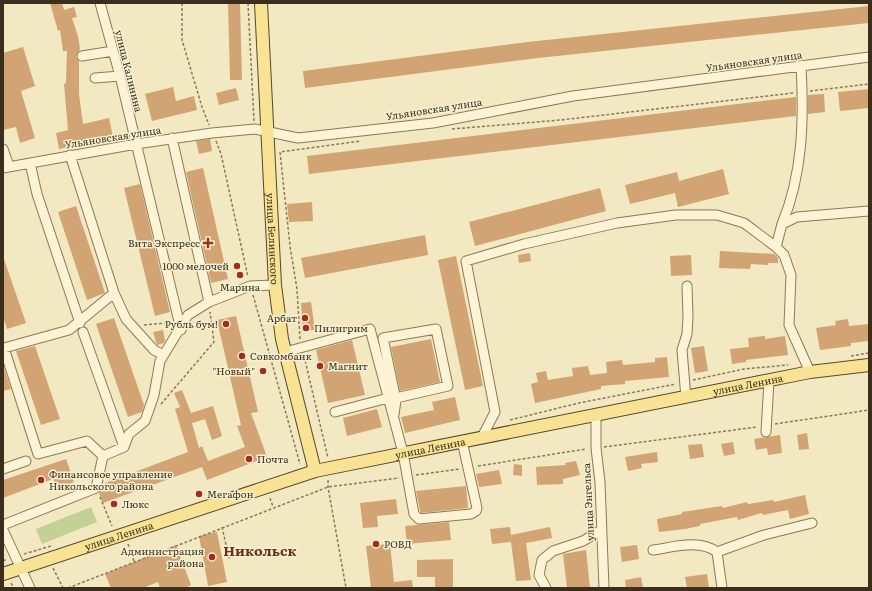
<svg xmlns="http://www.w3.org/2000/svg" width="872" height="591" viewBox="0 0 872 591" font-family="Literata,serif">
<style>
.green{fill:#c4d194}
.building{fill:#d3a473}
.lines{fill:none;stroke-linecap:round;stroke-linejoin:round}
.minor-casing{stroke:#8d7957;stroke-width:11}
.major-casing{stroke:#5a462b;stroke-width:14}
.path{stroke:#8d7957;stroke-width:1.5;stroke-dasharray:3 2;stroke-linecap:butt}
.minor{stroke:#fcf4d5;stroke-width:9}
.major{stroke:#f8e395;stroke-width:12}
.poi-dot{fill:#a12d21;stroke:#f8f1d1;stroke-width:1.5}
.labels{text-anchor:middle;stroke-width:3;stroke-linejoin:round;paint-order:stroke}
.street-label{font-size:10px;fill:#3b2e1c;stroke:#f8f1d1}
.poi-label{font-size:10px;fill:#3b2e1c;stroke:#f8f1d1;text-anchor:start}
.district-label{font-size:14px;font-weight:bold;fill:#6c3118;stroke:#f8f1d1}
</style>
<rect width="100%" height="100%" fill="#f2e8c1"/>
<path class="green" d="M91 507 97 522 42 544 36 529Z"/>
<path class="building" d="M50 3H62L64 10 74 7 77 17 72 18 78 36 80 49 76 57 79 61V94L83 124 109 118 113 137 59 149 56 133 68 130 64 84 66 83 67 51H63L60 30 58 31Z
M228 3H240L242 80H230Z
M869 6V23L538 58 305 88 303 71 528 42Z
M23 47 35 86 21 91 35 138 20 143 16 127 3 130V53Z
M173 87 176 101 194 96 197 110 152 121 145 94Z
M236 88 239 100 219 105 216 93Z
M869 89V108L840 111 838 92Z
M824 94 825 112 808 114V95Z
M796 97V116L309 174 307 156Z
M210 139 212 151 199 154 196 141Z
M203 168 228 279 211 283 186 172Z
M723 169 729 194 678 207 675 193 630 204 625 185 677 172 679 181Z
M140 184 170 312 155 316 124 188Z
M600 188 606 211 475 246 469 222Z
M312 202 313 221 289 222 287 204Z
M76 206 105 293 87 300 58 212Z
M425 235 428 255 305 278 301 258Z
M720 251 774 254 778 258V263H768V265L751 264 750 269 719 268Z
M530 253 531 261 519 263 518 255Z
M691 255 692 275 671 276 670 256Z
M456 256 483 386 465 390 438 260Z
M3 259H4L26 323 7 329 3 317Z
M311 302 315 330 303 331 301 303Z
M236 316 258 412 251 413 267 457 207 480 202 467 103 503 99 493 103 484 188 452 175 409 180 407 174 393 182 390 191 413 213 406 222 436 212 440 205 419 192 423 199 448 202 446 208 461 245 447 237 426 241 425 217 320Z
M114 318 144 405 142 412 128 417 96 324Z
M848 319 849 326 869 324V341L851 343V346L820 350 816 328 836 325 835 321Z
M163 330 165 341 164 343 157 345 153 332Z
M765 336V339L785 336 788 355 746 360V362L732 364 730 349 749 347 748 338Z
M431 339 440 382 400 391 391 347Z
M352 340 365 395 328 403 316 350Z
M35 346 60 419 41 425 16 351Z
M704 346 708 371 695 373 691 348Z
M667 357 669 377 625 381V384L601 386V389L535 403 531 384 538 382 536 373 546 371 548 380 573 376 572 368 588 366 590 375 607 373 606 362 622 360 623 365 655 362V358Z
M3 365 11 389 3 391Z
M455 397 460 420 405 433 401 417 434 410 432 402Z
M377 409 382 427 347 436 343 418Z
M807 433 809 449 799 450 797 435Z
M780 435 782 453 768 455 767 448 756 450 754 439Z
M733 442 735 454 724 456 721 444Z
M702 444 704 457 690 459 688 445Z
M657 452 658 462 641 464 642 468 628 471 625 457Z
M66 459 74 482 57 489 53 479 3 498V480Z
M576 461 580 475 563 479V484L537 485 536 467 566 465 565 463Z
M514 464 522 465V476L513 475Z
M499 470 502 484 479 487 476 474Z
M466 486 468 508 421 513 420 511 416 491Z
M805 495 809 514 790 519 788 510 763 515 762 513 738 520 737 517 700 524V526L685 529 659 532 657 519 682 514V512L722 506 723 508 747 502 748 504 773 500 774 502Z
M396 499 398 514 377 516 378 527 363 528 360 503Z
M449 522 451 540 407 544 405 526Z
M510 527 511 535 550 527 552 538 526 543 531 580 516 581 511 542 492 544 490 529Z
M217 532 227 582 208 586 199 536Z
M390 544 394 582 412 580 413 588H371L366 546Z
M176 545 191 585 185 588H160L158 582 143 588H111L105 574Z
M637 545 639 559 622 562 620 547Z
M586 550 590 588H567L563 554Z
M453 559V588H435V577H417V560Z
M707 574 709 588H687L685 577Z
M641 577 643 588H626L625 580Z"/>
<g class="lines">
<g class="minor-casing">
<path id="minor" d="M100 3 120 76 181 330
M82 56 113 51
M95 78 120 76
M172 138 209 302
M3 149 9 166
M70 155 114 293 69 330 4 348 38 454 87 441 103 456
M30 163 37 194 80 323
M3 168 136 144 212 133 255 129 298 138 433 123 573 96 869 57
M782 224C803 174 804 119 801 65
M776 247 782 224 797 217 869 211
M114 293 126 319 154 350 163 355
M83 332 124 447
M285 352 370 329 403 453 414 514 419 519 471 514 476 511 477 508 462 441
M686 398 682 350 687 334 688 316 687 286
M335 412 388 398
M596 414V448L600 482 604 588
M394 415 396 400 383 338 436 329 448 386 396 398
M766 432 769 381
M482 437 495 412 466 261 524 244 617 223 676 215H717L744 223 776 247 784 255 791 275 789 325 810 372
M3 469 26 461
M3 525 96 488 103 456 124 447 129 434 145 421 154 395 160 361 188 315 209 302 250 286 275 285
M3 530 30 588
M653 550C674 547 699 539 717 552
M546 588 539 575 542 560 553 551 583 541 601 530
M722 588 717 552 764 535 812 523"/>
</g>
<g class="major-casing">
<g id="major">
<path id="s1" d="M261 3 275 285 282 339 315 471"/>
<path id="s2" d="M3 574 315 471 810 372 869 365"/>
</g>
</g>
<path class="path" d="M182 3V40L202 107 209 125
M248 3 254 121
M810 91 869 84
M452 129 561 120 793 93
M216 141 221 154 248 277
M253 295 300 464
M144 325 166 323 170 324
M300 339 297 289 290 246 280 152 361 141
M304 356 328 458
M851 356 869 353
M693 380 744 369 788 365
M161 404 214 342 210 312
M510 420 579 403 676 384
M775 424 869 410
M604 447 757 427
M478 466 586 449
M416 475 460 469
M328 480V487L346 588
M100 497 112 526
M270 498 273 507
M222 527 229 558 254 549
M128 544 134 561
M24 554 51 546
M3 561 7 559
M53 568 63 588
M11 583 14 588
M68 588 328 487 399 478"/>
<use href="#minor" class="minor"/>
<use href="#major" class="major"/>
</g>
<g class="poi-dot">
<path d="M206 237h4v4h4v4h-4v4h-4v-4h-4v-4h4z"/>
<circle cx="237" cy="266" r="4"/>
<circle cx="240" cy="275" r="4"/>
<circle cx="305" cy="318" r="4"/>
<circle cx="226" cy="324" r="4"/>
<circle cx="306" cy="328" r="4"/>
<circle cx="242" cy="356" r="4"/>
<circle cx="320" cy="366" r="4"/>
<circle cx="263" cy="371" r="4"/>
<circle cx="249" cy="459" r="4"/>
<circle cx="41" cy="480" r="4"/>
<circle cx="199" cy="494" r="4"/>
<circle cx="114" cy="504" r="4"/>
<circle cx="376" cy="544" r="4"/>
<circle cx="212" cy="557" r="4"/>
</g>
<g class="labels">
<g class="street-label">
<text transform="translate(754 61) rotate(-8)" y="4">Ульяновская улица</text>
<text transform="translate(129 71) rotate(76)" y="4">улица Калинина</text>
<text transform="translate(434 109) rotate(-9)" y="4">Ульяновская улица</text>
<text transform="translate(113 137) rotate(-9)" y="4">Ульяновская улица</text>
<text dy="4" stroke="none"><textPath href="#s1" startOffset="236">улица Белинского</textPath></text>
<text dy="4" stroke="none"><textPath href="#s2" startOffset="770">улица Ленина</textPath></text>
<text dy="4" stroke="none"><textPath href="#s2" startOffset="446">улица Ленина</textPath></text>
<text transform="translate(588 502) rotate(-93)" y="4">улица Энгельса</text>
<text dy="4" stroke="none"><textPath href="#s2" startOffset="122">улица Ленина</textPath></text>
</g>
<g class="poi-label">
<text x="200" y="247" text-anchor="end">Вита Экспресс</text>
<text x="229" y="270" text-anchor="end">1000 мелочей</text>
<text x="240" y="291" text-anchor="middle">Марина</text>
<text x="297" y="322" text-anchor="end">Арбат</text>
<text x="218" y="328" text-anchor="end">Рубль бум!</text>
<text x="314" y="332">Пилигрим</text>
<text x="250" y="360">Совкомбанк</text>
<text x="328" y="370">Магнит</text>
<text x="255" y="375" text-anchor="end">"Новый"</text>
<text x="257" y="463">Почта</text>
<text x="49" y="478">Финансовое управление<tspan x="49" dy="12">Никольского района</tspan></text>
<text x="207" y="498">Мегафон</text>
<text x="122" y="508">Люкс</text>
<text x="384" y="548">РОВД</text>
<text x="204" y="555" text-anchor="end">Администрация<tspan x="204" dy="12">района</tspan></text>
</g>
<g class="district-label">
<text x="260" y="556">Никольск</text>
</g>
</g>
<rect width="872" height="591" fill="none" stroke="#3b2e1c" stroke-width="8"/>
</svg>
